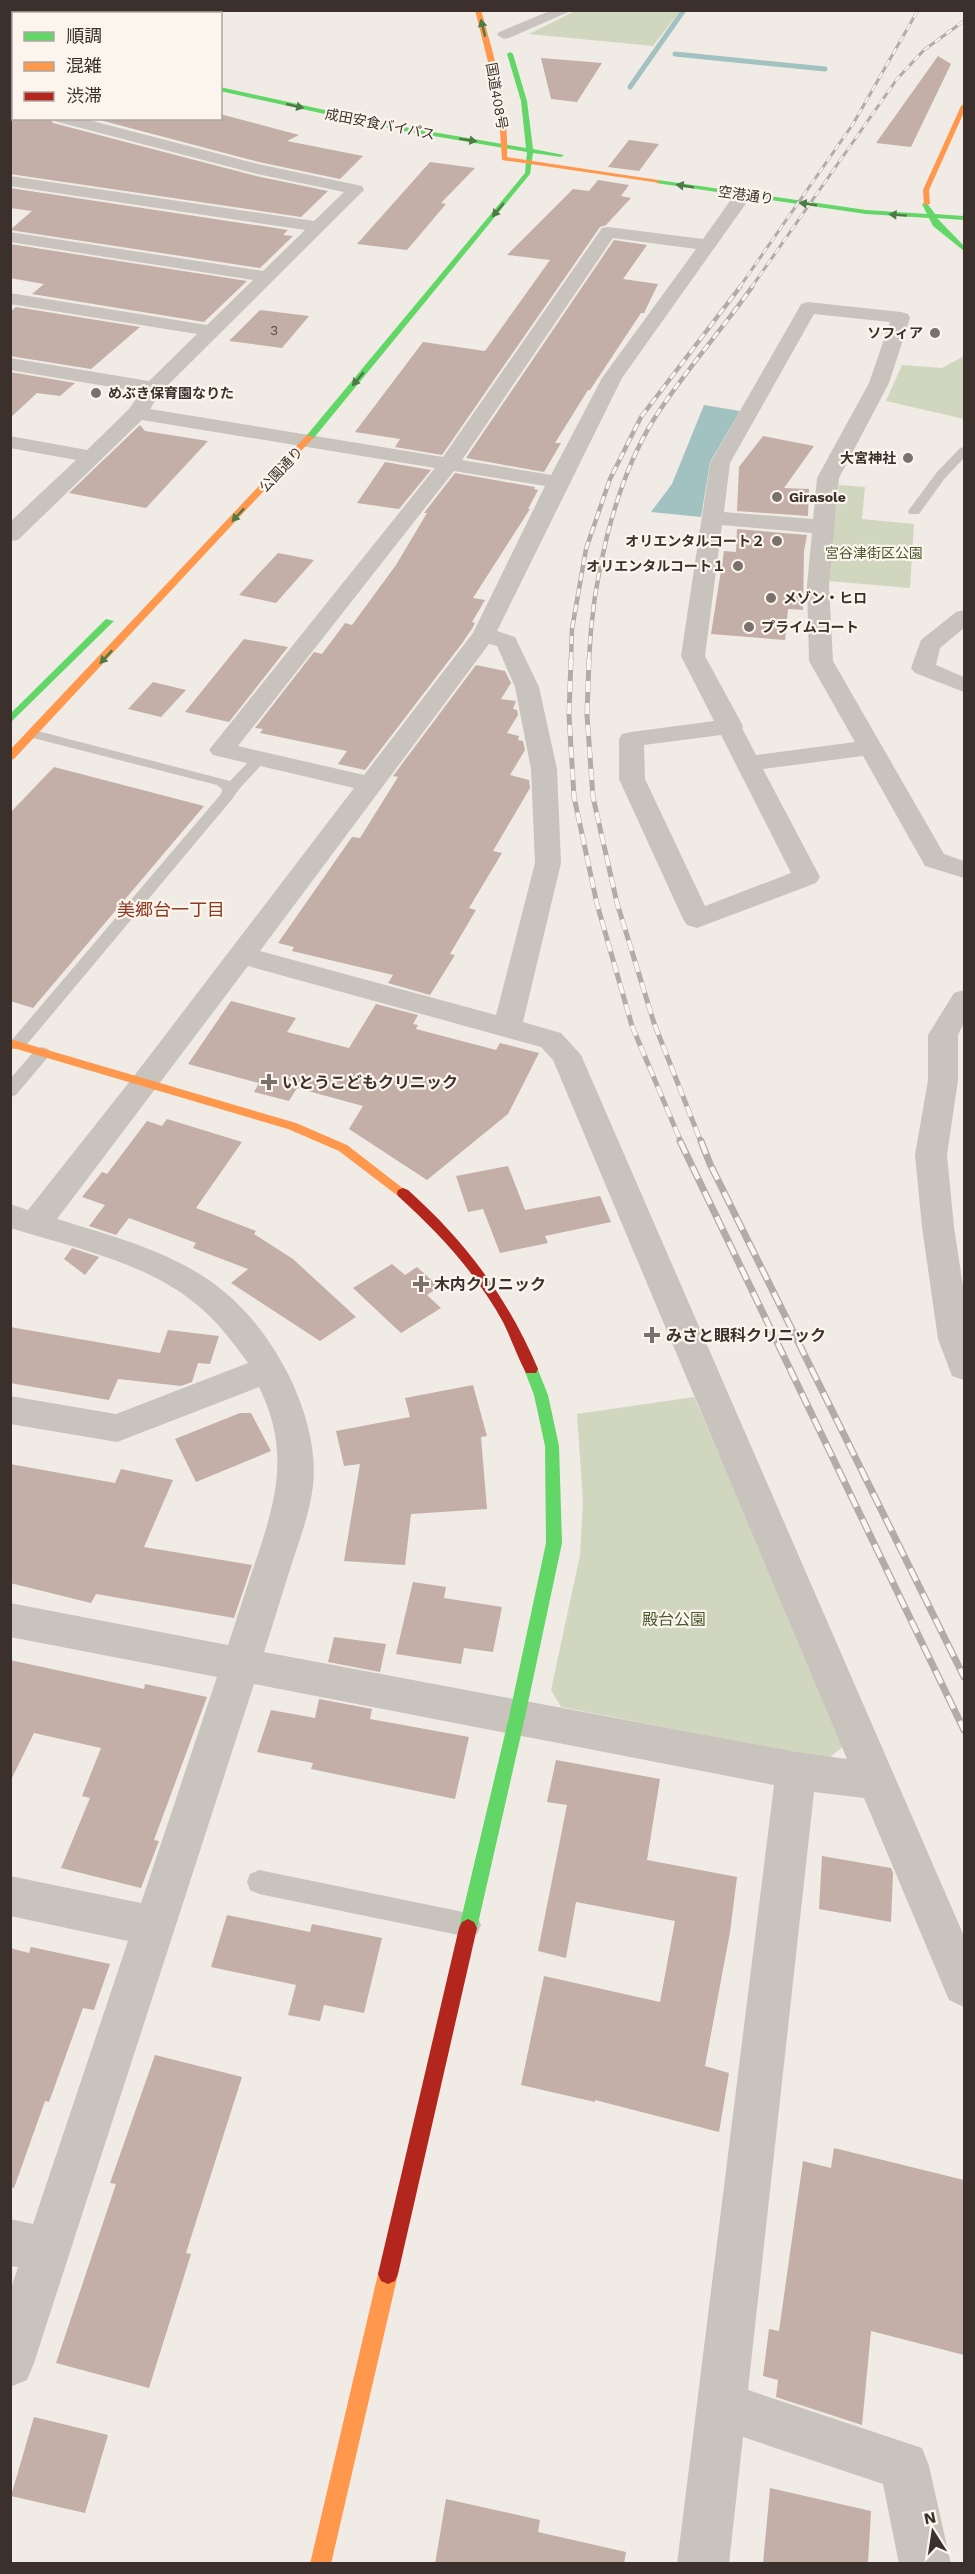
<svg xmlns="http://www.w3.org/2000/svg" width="975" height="2574" viewBox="0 0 975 2574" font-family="'Work Sans','Noto Sans JP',sans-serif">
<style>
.green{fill:#d1d6bf}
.water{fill:#a1c2c1}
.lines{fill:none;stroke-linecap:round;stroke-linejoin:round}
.stream{stroke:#a1c2c1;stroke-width:5}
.building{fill:#c3afa7}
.lane{fill:#c9c3be;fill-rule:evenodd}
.street{fill:#c9c3be;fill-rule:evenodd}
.fast{fill:#63d668;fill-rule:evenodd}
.slow{fill:#ff974d;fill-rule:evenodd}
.jam{fill:#b3261e;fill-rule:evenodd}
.rail-far3-casing{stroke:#b1aca8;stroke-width:3}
.rail-far2-casing{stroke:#b1aca8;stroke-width:4.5}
.rail-far1-casing{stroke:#b1aca8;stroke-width:5}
.rail-casing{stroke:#b1aca8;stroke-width:7}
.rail-far3{stroke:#fbf5ee;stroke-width:2;stroke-dasharray:7;stroke-linecap:butt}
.rail-far2{stroke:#fbf5ee;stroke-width:3;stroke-dasharray:8;stroke-linecap:butt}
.rail-far1{stroke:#fbf5ee;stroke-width:4;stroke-dasharray:11;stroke-linecap:butt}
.rail{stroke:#fbf5ee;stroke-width:4.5;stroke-dasharray:14;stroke-linecap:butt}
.oneway{fill:#4d7b46}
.poi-dot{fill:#7a716c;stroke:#fbf5ee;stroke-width:2}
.labels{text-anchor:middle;stroke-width:4.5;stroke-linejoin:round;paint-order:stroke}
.far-street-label{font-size:14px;fill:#3b302b;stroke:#fbf5ee}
.number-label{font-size:14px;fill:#5d504a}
.far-poi-label{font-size:14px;font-weight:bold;fill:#3b302b;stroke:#fbf5ee;text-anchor:end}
.far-park-label{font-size:14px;fill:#4a5a2e;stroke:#fbf5ee}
.poi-label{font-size:16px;font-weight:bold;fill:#3b302b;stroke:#fbf5ee;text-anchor:start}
.park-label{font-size:16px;fill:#4a5a2e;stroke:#fbf5ee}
.neighbourhood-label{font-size:18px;fill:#8c3b22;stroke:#fbf5ee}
</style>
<rect width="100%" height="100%" fill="#f0ebe5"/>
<path class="green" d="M575 11V10L680 11 653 46 529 34Z
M964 356V419L886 401 902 365 942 368Z
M839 485 865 487 862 519 914 524 910 588 828 581Z
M694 1397 845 1745 828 1759 561 1707 551 1690 580 1555 583 1501 577 1414Z"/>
<path class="water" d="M704 405 740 411 710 462 701 517 651 512 672 484Z"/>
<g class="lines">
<path class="stream" d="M675 54 825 69
M630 87 684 10"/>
</g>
<path class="building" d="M938 56 951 64 911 147 876 143Z
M541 58 602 63 577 102 551 99Z
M220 114 299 135 287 141 363 156 340 179 259 162 92 118H220Z
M10 118H50L53 123 256 176 328 191 301 217 10 174Z
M629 140 659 144 639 171 608 167Z
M430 162 475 168 441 203 446 204 407 250 357 244Z
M598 180 629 185 621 196 631 198 606 225 600 227 442 455 395 447 400 439 355 432 423 342 485 351 550 260 507 255 573 189 589 191Z
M10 188 288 230 283 235 293 236 260 268 10 230 32 211 10 208Z
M614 240 647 245 623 279 658 284 644 313H641L590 390H588L555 443H561L544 472 466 458Z
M10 244 247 281 204 322 32 294 44 284 10 278Z
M16 307 140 327 91 369 10 356V312Z
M260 310 309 316 282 348 229 341Z
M10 372 75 383 60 396 37 393 10 418Z
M140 425 145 431 208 441 146 508 69 493Z
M763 436 814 446 784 488 809 489 808 516 737 511 739 467Z
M385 462 431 470 399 509 357 503Z
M455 473 535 487 534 489 538 490 528 509H530L473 598 485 600 472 622 475 623 473 627 463 642 365 770 338 764 347 751 260 733 263 729 255 728 314 652 322 654 345 623 352 625 396 565 427 513H424Z
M737 529 807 535 804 551 803 610 788 609 785 640 711 634 724 551 736 552Z
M278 553 314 560 276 603 239 595Z
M244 639 288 647 229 722 185 712Z
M476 665 505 671 511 683 501 699 516 701 513 709 517 710 518 715 507 733 519 736 518 740 523 741 525 750 510 775 529 780 530 788 493 851 502 853 469 908 476 910 450 954 455 955 430 995 388 983 393 975 292 951 294 947 278 943 352 837 360 838 398 777 393 776Z
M153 682 186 690 161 717 128 709Z
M54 767 204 806 33 1008 10 1001V813Z
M231 1001 296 1018 287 1032 349 1048 376 1004 418 1015 413 1024 418 1025 416 1029 496 1050 500 1043 539 1053 508 1114 427 1180 349 1129 363 1106 297 1088 289 1101 254 1092 259 1083 188 1064Z
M167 1119 242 1142 196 1208 256 1231 254 1234 293 1259 356 1317 320 1341 231 1283 248 1269 193 1248 196 1243 129 1218 116 1235 89 1226 105 1205 82 1197 102 1172 107 1174 147 1121 162 1126Z
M508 1166 525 1210 600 1196 611 1222 545 1236 548 1243 500 1253 483 1209 468 1212 456 1176Z
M72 1248 99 1257 85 1275 64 1259Z
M392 1264 405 1275 417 1267 439 1287 427 1295 441 1308 401 1333 353 1288Z
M10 1327 160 1353 168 1330 219 1336 210 1364 198 1363 192 1382 181 1386 118 1379 109 1400 10 1383Z
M473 1385 487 1436 481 1437 487 1509 411 1514 405 1565 344 1561 360 1464 344 1466 336 1431 410 1417 405 1398Z
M240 1413H251L271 1451 196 1482 175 1439Z
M10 1464 115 1483 121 1469 173 1480 144 1547 252 1565 234 1618 96 1594 91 1603 10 1583Z
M413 1582 446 1587 444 1598 502 1607 493 1652 464 1648 461 1664 396 1654Z
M334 1637 386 1644 380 1672 328 1662Z
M10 1660 144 1689 145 1684 207 1697 154 1840 159 1841 141 1888 61 1868 90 1798 82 1796 101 1748 34 1733 10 1782Z
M319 1699 372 1709 370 1719 469 1737 455 1799 311 1769 313 1763 257 1752 271 1710 315 1718Z
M556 1760 660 1779 647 1860 737 1877 730 1932 705 2066 729 2073 719 2132 595 2100V2102L521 2085 544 1976 660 2002 675 1921 576 1902 566 1958 538 1951 567 1805 547 1802Z
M822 1856 891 1868 893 1873 891 1922 819 1909Z
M227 1915 310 1932 312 1924 382 1938 364 2013 324 2005 320 2021 288 2015 296 1985 211 1967Z
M31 1947 110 1964 94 2010 83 2008 49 2102 45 2101 14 2188 10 2187V1948L29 1953Z
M155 2055 242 2077 186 2253 191 2254 149 2388 56 2363 116 2184 110 2183Z
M834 2148 964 2180V2355L871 2331 862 2425 776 2397 778 2380 763 2376 769 2329 779 2331 803 2161 831 2168Z
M34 2417 108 2435 85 2513 11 2496Z
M770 2488 871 2511 868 2564H763Z
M446 2499 540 2520 538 2532 626 2552 624 2564H435Z"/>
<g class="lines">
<path class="lane" d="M964 447V458L945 478 919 514H909L908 511 937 472 960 448Z
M34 730 230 781 254 756 259 755 266 759C256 773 241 784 233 798L23 1049H11V1041L221 794 222 789 217 785 29 737 27 734 29 731Z
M42 1047 48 1049 51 1053 48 1057 16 1095 10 1097V1079L36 1049Z
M259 1870 468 1913 477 1916 481 1925 477 1934 468 1937 259 1894 250 1890 247 1882 250 1874Z"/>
<path class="street" d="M137 10H151L152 14H138Z
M552 10H573L509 38 504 39 497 35 499 32Z
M10 20H14V28H10Z
M10 101H14V111H10Z
M52 118H81L258 164 362 186 364 190 161 392 150 409 443 457 602 228 608 227 703 239 737 191H749L752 195 622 378 497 631 515 637 539 687 557 769 561 863 523 1022 561 1033 581 1055 964 1936V2007L949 2000 864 1798 814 1792 748 2390 922 2448 929 2466 951 2564H899L883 2484 743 2437 729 2564H677L774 1785 254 1684 34 2363 27 2380 10 2387V2291L18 2267 10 2266V2219L33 2224 128 1941 10 1916V1876L141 1903 217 1677 10 1637V1603L228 1645C237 1618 245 1592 254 1566 276 1501 291 1452 259 1387L117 1442 10 1424V1396L116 1414 248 1363C232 1341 217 1321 196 1304 145 1262 72 1247 10 1228V1204L28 1210 134 1076 354 788 213 755 209 750 435 468 142 420 18 540 10 541V522L76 460 10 448V436L87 450 129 409 141 392 10 370V358L149 381 197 334 10 304V293L207 325 253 280 10 242V232L263 271 305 230 10 186V176L314 221 344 192 257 174 54 121ZM613 238 696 249 602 378 551 475 462 460ZM454 471 545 486 473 633 364 775 238 746ZM489 644 497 646 515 687 531 769 535 863 496 1015 260 951ZM248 966 541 1047 553 1060 847 1759 796 1752 264 1652C274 1621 283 1591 293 1560 301 1536 310 1511 313 1486 317 1450 306 1412 291 1380 237 1271 166 1252 57 1219Z
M808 302 901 312 908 314 910 318 889 383 839 478 829 585 833 661 944 854 964 861V878L925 866 863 756 763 769 820 877 816 883 697 928 687 925 683 919 619 779V739L622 734 631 732 714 721 681 656 710 463 799 308 801 304ZM814 314 890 322 869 383 817 478 813 519 724 512 730 463ZM722 525 812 533 807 585 809 661 855 742 756 755 742 728 743 726 705 656ZM721 735 791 873 705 906 645 779 644 745Z
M964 610V628L940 648 936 665 964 677V692L915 673 911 668 921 640 956 612Z
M964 990V1023L958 1035V1080L947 1155 954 1227 964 1293V1380L952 1376 938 1339 922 1227 915 1155 928 1080V1035L954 993Z"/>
<path class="fast" d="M10 49H14V53H10Z
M510 52 513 54 527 101 533 149 564 155 561 157 533 153 530 174 313 439H307V435L525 173 527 152 398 130 220 91V87L398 126 526 148 521 101 507 54Z
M658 180 866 210 927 214 922 204 926 202 935 214 964 216V220L937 218 964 246V251L933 226 929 218 866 214 656 183Z
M106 619 114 621 10 723V714Z
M531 1363 536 1365 548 1395 559 1446 562 1543 525 1717 477 1928 474 1934 468 1937 462 1934 459 1928 509 1717 546 1543 545 1446 534 1395 524 1369 526 1365Z"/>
<path class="slow" d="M475 10H481C495 59 509 107 507 157L658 180 660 183 502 160 498 102Z
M964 104V112L929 190 930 204 924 205 923 190 961 106Z
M307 435 314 437 14 759 10 760V750Z
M10 1039 296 1123 347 1145 409 1193 408 1196H398L339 1151 288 1129 10 1047Z
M388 2264 395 2267 398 2274 331 2564H310L378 2274 381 2267Z"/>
<path class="jam" d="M403 1188 408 1190C465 1241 508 1298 538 1369L536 1373H526C517 1356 511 1338 503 1322 476 1273 439 1233 398 1196L397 1193 398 1190Z
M468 1919 474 1922 477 1928 398 2274 395 2281 388 2284 381 2281 378 2274 459 1928 462 1922Z"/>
<g class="rail-far3-casing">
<path id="rail-far3" d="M739 288 853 124 918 10
M751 288 897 79 924 50 964 21"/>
</g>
<g class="rail-far2-casing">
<path id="rail-far2" d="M571 660 572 629 586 549 610 479 641 417 740 287
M589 660C592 583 613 485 654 419 683 373 721 331 752 287"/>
</g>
<g class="rail-far1-casing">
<path id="rail-far1" d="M571 659 569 715 574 797 597 904 632 1026 681 1142
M589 659 587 715 593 797 617 903 654 1023 701 1142"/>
</g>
<g class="rail-casing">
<path id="rail" d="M680 1141 964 1730
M701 1141 710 1164 964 1677"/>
</g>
<use href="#rail-far3" class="rail-far3"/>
<use href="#rail-far2" class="rail-far2"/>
<use href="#rail-far1" class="rail-far1"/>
<use href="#rail" class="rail"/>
</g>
<defs><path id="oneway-solid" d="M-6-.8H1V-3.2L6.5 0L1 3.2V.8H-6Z" transform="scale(1.5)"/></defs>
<g class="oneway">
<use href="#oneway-solid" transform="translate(483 28) rotate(-104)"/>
<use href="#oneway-solid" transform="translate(295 106) rotate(13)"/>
<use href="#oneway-solid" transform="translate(468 140) rotate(9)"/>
<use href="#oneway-solid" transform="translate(685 186) rotate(-171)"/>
<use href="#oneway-solid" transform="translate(808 204) rotate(-172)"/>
<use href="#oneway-solid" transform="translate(498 210) rotate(130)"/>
<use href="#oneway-solid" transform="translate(898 215) rotate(-176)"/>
<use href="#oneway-solid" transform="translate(358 379) rotate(130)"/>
<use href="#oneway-solid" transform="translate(238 515) rotate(133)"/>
<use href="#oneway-solid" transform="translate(106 657) rotate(133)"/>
</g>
<g class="poi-dot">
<circle cx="935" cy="333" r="6"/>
<circle cx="96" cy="393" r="6"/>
<circle cx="908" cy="458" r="6"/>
<circle cx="777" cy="497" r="6"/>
<circle cx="777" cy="541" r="6"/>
<circle cx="738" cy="566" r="6"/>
<circle cx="771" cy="598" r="6"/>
<circle cx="749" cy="627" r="6"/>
<path d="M266 1073h6v6h6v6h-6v6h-6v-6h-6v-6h6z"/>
<path d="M418 1275h6v6h6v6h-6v6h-6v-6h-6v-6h6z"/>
<path d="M649 1326h6v6h6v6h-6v6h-6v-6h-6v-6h6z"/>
</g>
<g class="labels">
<g class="far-street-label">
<text transform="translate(497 96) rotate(80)" y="5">国道408号</text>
<text transform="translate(380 124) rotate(11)" y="5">成田安食バイパス</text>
<text transform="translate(746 195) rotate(8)" y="5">空港通り</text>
<text transform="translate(281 469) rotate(-47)" y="5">公園通り</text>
</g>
<g class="number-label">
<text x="274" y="335">3</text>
</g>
<g class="far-poi-label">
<text x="923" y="338">ソフィア</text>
<text x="108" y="398" text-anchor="start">めぶき保育園なりた</text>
<text x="896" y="463">大宮神社</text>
<text x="789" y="502" text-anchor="start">Girasole</text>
<text x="765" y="546">オリエンタルコート２</text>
<text x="726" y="571">オリエンタルコート１</text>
<text x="783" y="603" text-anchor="start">メゾン・ヒロ</text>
<text x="761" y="632" text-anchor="start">プライムコート</text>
</g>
<g class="far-park-label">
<text x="874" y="558">宮谷津街区公園</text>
</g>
<g class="poi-label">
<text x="282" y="1088">いとうこどもクリニック</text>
<text x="434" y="1290">木内クリニック</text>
<text x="666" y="1341">みさと眼科クリニック</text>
</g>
<g class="park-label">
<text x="674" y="1625">殿台公園</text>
</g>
<g class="neighbourhood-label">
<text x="171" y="916">美郷台一丁目</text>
</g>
</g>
<rect width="975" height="2574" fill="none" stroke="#3b302b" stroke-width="24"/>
<rect x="12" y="12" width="210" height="108" fill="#fbf5ee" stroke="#aea6a0" stroke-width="1.5"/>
<rect x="24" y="32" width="30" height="9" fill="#63d668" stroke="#aea6a0" stroke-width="1.5"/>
<text x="66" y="42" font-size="18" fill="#3b302b">順調</text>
<rect x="24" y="62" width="30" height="9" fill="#ff974d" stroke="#aea6a0" stroke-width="1.5"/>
<text x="66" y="72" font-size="18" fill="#3b302b">混雑</text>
<rect x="24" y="92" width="30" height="9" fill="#b3261e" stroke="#aea6a0" stroke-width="1.5"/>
<text x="66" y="102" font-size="18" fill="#3b302b">渋滞</text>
<g transform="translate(933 2532) rotate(348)" stroke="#fbf5ee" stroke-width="4.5" paint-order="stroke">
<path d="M0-4.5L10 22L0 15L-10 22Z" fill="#3b302b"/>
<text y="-9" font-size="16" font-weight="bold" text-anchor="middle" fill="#3b302b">N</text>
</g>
</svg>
